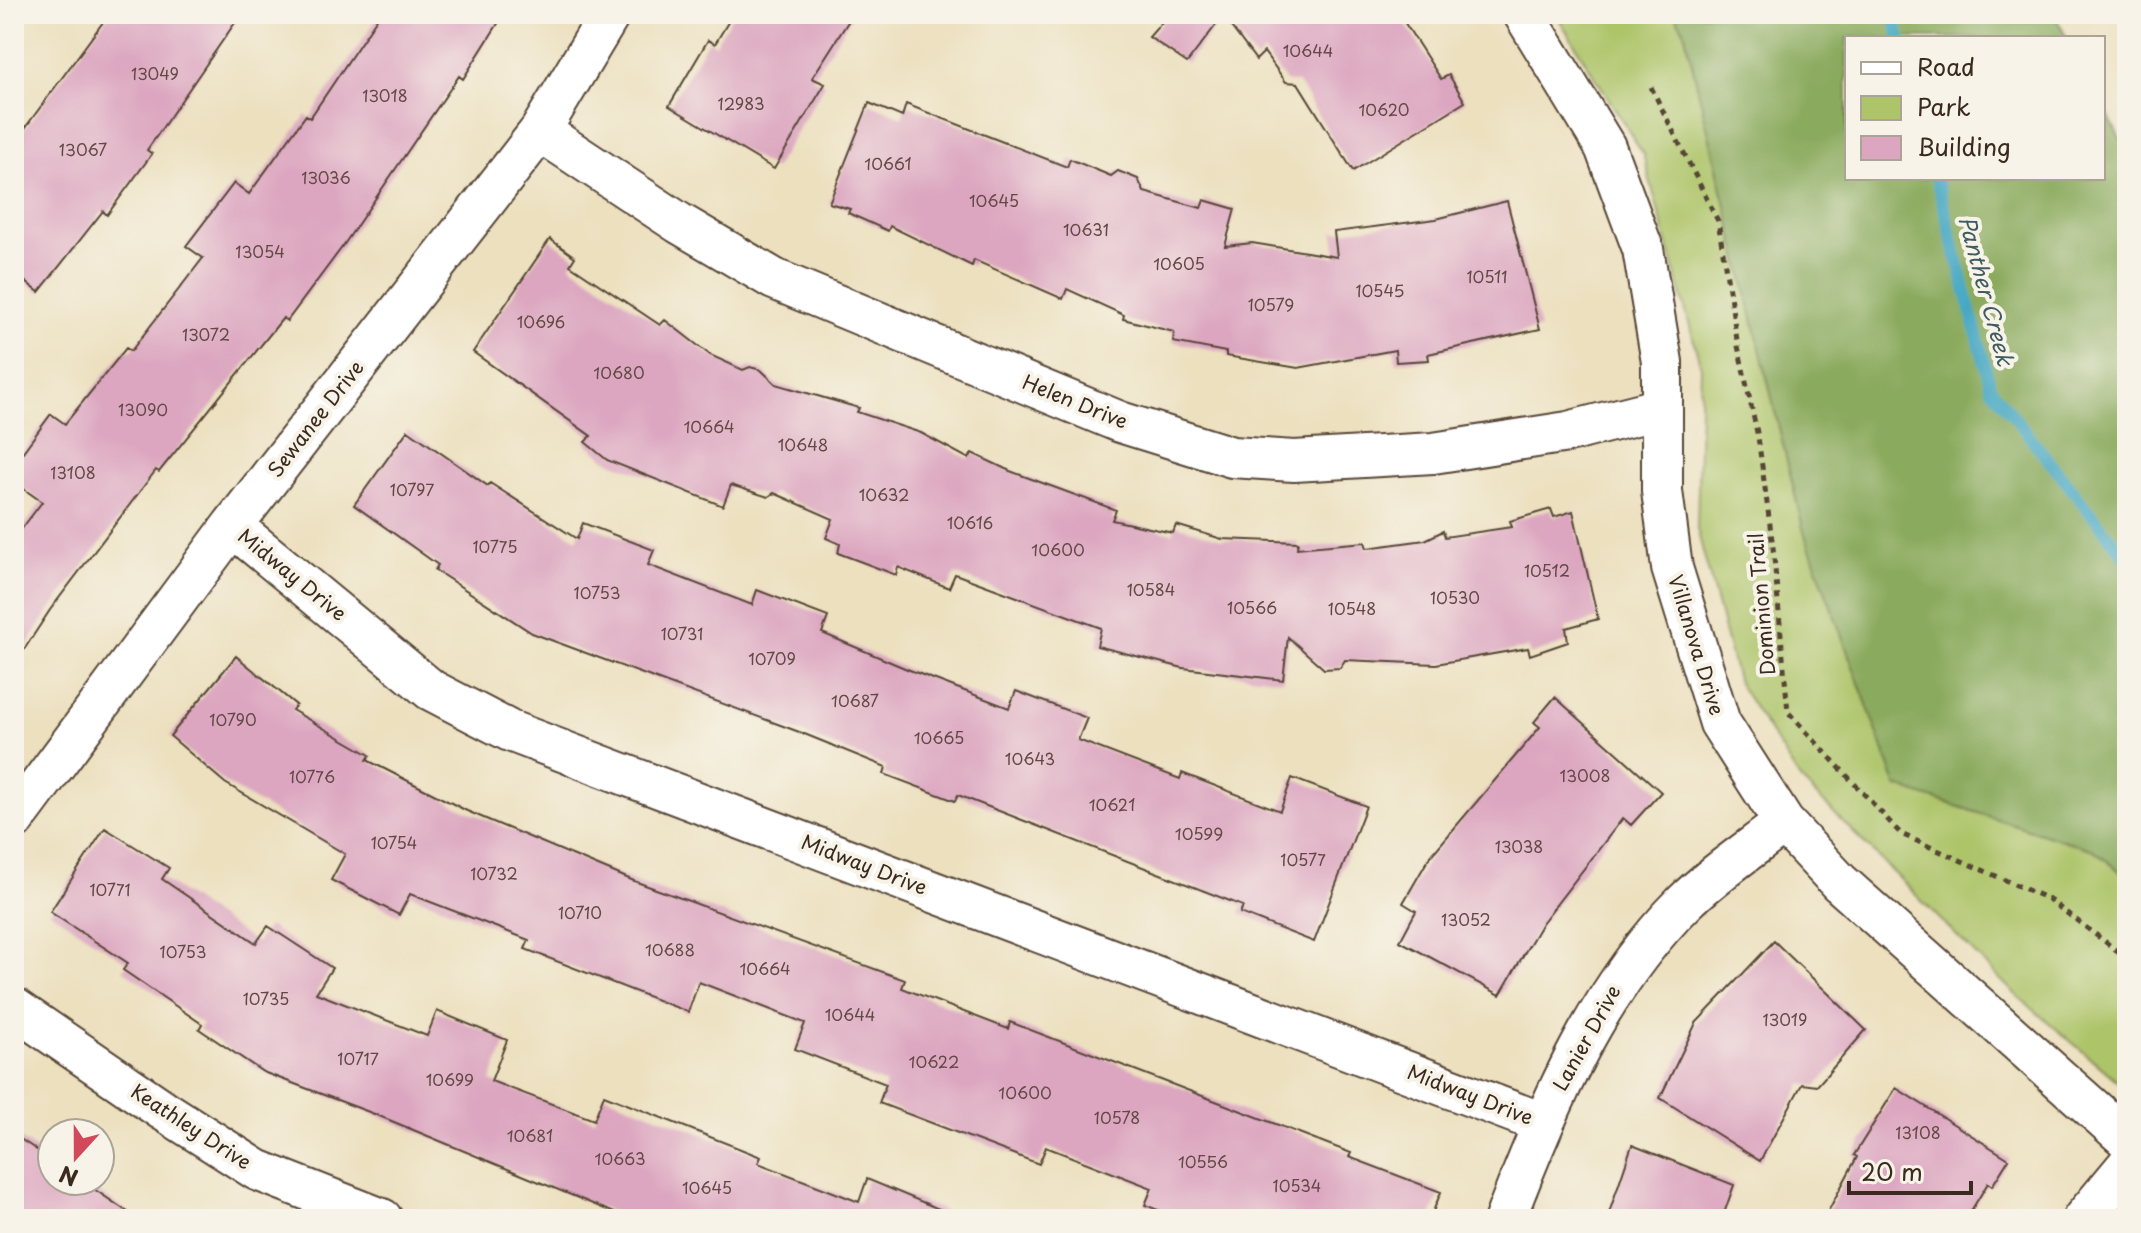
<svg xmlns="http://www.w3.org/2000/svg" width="2141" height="1233" viewBox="0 0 2141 1233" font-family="'Playpen Sans',sans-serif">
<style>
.green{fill:#adc469;stroke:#747744;stroke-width:2}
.forest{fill:#8aaa5d;stroke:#626a3e;stroke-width:2}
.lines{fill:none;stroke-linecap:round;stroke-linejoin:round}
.stream{stroke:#44a7c3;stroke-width:12}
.building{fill:#dca6c0}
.minor-casing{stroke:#564536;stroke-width:44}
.path{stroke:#564536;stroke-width:5;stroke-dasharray:6 6;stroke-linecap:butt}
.minor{stroke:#fff;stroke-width:40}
.labels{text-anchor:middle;stroke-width:8;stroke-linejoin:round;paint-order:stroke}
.number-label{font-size:16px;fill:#634946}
.street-label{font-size:20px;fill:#3b2a1e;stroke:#f7f3e8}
.water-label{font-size:22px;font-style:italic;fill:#3f5c60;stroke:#f7f3e8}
</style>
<rect width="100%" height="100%" fill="#f7f3e8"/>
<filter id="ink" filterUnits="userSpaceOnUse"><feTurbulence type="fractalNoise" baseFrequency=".0125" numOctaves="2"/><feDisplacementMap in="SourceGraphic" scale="16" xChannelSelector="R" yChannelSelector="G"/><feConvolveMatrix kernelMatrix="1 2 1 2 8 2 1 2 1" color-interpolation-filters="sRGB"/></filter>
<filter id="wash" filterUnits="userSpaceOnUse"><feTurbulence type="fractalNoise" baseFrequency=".006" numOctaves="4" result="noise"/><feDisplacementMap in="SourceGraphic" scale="32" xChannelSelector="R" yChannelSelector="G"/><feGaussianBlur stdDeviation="1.8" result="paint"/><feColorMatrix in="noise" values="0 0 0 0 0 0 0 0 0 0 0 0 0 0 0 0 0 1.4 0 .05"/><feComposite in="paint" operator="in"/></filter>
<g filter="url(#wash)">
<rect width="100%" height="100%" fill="#ece0bf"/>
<path class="green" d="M1556 14H1674L1684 30 1804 532 1897 787 2094 850 2127 877V1089L2013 992 1800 779 1738 683 1697 529 1701 367 1643 154Z"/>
<path class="forest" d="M1674 14H2054L2067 38H1847V178H2103V106L2127 151V877L2094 850 1897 787 1804 532 1684 30Z"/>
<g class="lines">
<path class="stream" d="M1893 14 1900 38
M1936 178 1991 388 2127 559"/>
</g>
<g id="blocks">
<path class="building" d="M109 14H241L147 150 152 154 107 215 103 211 39 292 14 273V143Z
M380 14H504L463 79 459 76 343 246 287 321 283 318 159 472 156 470 50 610 14 665V539L42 502 14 482V464L51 414 65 424 126 348 131 351 203 258 186 246 234 183 249 194 306 115 310 118Z
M733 14H853L812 78 825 84 774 169 669 106 708 40 715 44Z
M1169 14H1399L1441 79 1449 75 1465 102 1353 171 1298 83 1286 82 1264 52 1256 60 1223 16 1187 63 1149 37Z
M869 103 902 117 906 104 1067 167 1070 159 1111 176 1118 171 1138 179 1144 192 1201 208 1204 200 1235 209 1225 246 1252 243 1337 257 1334 232 1436 219 1507 201 1540 329 1428 354 1429 360 1396 362 1395 350 1298 368 1226 356V352L1173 342 1174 332 1123 319 1124 315 1067 289 1063 299 974 260 972 266 890 226 888 231 848 213 850 209 829 203Z
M550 239 575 257 570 265 660 325 665 320 710 355 743 370 750 367 761 370 776 384 859 408 857 412 921 433 969 459 972 453 1010 471 1116 510 1112 520 1173 533 1176 525 1222 539 1298 542 1297 548 1365 542 1367 548 1425 540 1443 531 1445 537 1512 527 1510 521 1551 509 1554 517 1573 511 1598 619 1566 628 1568 642 1530 655 1528 648 1436 664 1345 660 1340 668 1324 669 1288 637 1283 680 1183 668 1097 646 1101 628 955 574 949 588 898 567 896 575 838 553 840 544 826 538 833 519 774 493 768 497 731 485 723 506 607 460 585 442 591 436 473 352Z
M408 430 488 486 490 483 577 539 583 523 654 550 648 565 752 605 757 590 828 617 822 633 907 669 1009 708 1016 691 1087 718 1078 740 1180 779 1182 773 1280 811 1292 778 1366 806 1314 942 1240 913 1243 906 958 795 955 801 884 774 886 767 802 733 532 633 435 570 438 565 354 505Z
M236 656 296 705 292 710 370 755 367 760 467 811 634 881 905 980 902 988 1008 1029 1010 1022 1351 1153 1349 1157 1441 1192 1430 1219H1181L1145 1205 1152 1188 1046 1147 1039 1164 879 1103 886 1084 795 1049 805 1023 699 982 688 1012 525 949 529 940 410 894 399 915 331 880 345 854 225 783 170 736Z
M1555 697 1661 792 1631 825 1623 818 1542 923 1500 995 1400 941 1416 911 1403 903 1429 858 1540 727 1534 722Z
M105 828 169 868 162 879 256 943 268 926 332 968 316 993 427 1036 437 1011 507 1040 491 1081 594 1120 604 1095 761 1157 758 1163 859 1202 867 1179 963 1219H629L377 1115 263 1072 199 1029 202 1024 123 970 128 963 50 912Z
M1774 941 1866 1030 1817 1086 1802 1084 1760 1161 1660 1098 1696 1023Z
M1896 1088 2009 1159 1992 1186 1988 1183 1966 1219H1824L1857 1157 1854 1155Z
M14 1135 52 1160V1181H82L138 1219H14Z
M1632 1145 1734 1185 1722 1219H1607Z"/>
</g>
</g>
<g filter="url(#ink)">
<use href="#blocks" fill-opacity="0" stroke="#564536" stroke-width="2"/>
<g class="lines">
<g class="minor-casing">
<path id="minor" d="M1524 14 1605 147 1643 249 1662 362V491L1672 568 1720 723 1784 823 1839 882 2127 1139
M540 131 679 223 774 279 1120 422 1232 457 1294 461 1433 453 1568 432 1662 408
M232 526 431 690 510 731 1542 1123
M14 820 232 526 540 131 610 14
M14 1008 163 1110 257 1170 382 1219
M1505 1219C1548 1106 1597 990 1684 903 1713 874 1751 849 1784 823
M2083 1219 2127 1166"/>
</g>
<path class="path" d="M1651 87 1718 221 1738 346 1758 437 1773 547 1788 712 1901 834 2048 899 2127 958"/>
<use href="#minor" class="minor"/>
</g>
</g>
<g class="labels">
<g class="number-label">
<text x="1308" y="57">10644</text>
<text x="155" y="80">13049</text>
<text x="385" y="102">13018</text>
<text x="741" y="110">12983</text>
<text x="1384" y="116">10620</text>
<text x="83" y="156">13067</text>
<text x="888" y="170">10661</text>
<text x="326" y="184">13036</text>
<text x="994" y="207">10645</text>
<text x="1086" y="236">10631</text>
<text x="260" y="258">13054</text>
<text x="1179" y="270">10605</text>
<text x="1487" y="283">10511</text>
<text x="1380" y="297">10545</text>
<text x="1271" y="311">10579</text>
<text x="541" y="328">10696</text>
<text x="206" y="341">13072</text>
<text x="619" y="379">10680</text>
<text x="143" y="416">13090</text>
<text x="709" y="433">10664</text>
<text x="803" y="451">10648</text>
<text x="73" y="479">13108</text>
<text x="412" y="496">10797</text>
<text x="884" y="501">10632</text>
<text x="970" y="529">10616</text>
<text x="495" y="553">10775</text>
<text x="1058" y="556">10600</text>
<text x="1547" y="577">10512</text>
<text x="1151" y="596">10584</text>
<text x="597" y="599">10753</text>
<text x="1455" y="604">10530</text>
<text x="1252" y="614">10566</text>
<text x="1352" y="615">10548</text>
<text x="682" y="640">10731</text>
<text x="772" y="665">10709</text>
<text x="855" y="707">10687</text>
<text x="233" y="726">10790</text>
<text x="939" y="744">10665</text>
<text x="1030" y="765">10643</text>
<text x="1585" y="782">13008</text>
<text x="312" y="783">10776</text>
<text x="1112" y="811">10621</text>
<text x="1199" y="840">10599</text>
<text x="394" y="849">10754</text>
<text x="1519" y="853">13038</text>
<text x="1303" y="866">10577</text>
<text x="494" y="880">10732</text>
<text x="110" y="896">10771</text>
<text x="580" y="919">10710</text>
<text x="1466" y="926">13052</text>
<text x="670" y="956">10688</text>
<text x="183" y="958">10753</text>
<text x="765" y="975">10664</text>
<text x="266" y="1005">10735</text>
<text x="850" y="1021">10644</text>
<text x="1785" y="1026">13019</text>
<text x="358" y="1065">10717</text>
<text x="934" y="1068">10622</text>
<text x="450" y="1086">10699</text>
<text x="1025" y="1099">10600</text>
<text x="1117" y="1124">10578</text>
<text x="1918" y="1139">13108</text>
<text x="530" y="1142">10681</text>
<text x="620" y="1165">10663</text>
<text x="1203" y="1168">10556</text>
<text x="1297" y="1192">10534</text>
<text x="707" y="1194">10645</text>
</g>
<g class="street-label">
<text transform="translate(1075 402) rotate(22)" y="7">Helen Drive</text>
<text transform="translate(316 419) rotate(-52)" y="7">Sewanee Drive</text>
<text transform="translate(292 575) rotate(39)" y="7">Midway Drive</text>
<text transform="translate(1762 604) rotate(-95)" y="7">Dominion Trail</text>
<text transform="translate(1696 645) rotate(73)" y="7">Villanova Drive</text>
<text transform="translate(864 865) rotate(21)" y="7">Midway Drive</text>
<text transform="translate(1587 1038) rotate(-61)" y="7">Lanier Drive</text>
<text transform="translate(1470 1095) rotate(21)" y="7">Midway Drive</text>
<text transform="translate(191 1127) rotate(33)" y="7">Keathley Drive</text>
</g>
<g class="water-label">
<text transform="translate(1986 291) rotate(75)" y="8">Panther Creek</text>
</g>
</g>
<rect width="2141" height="1233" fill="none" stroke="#f7f3e8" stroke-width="48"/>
<rect x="1845" y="36" width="260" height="144" fill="#f7f3e8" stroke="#aca397" stroke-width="2"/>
<rect x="1861" y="62" width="40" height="12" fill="#ffffff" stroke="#aca397" stroke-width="2"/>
<text x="1917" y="76" font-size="24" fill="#3b2a1e">Road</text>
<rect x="1861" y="96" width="40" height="24" fill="#adc469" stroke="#aca397" stroke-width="2"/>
<text x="1917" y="116" font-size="24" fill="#3b2a1e">Park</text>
<rect x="1861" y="136" width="40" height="24" fill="#dca6c0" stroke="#aca397" stroke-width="2"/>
<text x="1917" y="156" font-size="24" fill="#3b2a1e">Building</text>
<g transform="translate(76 1157) rotate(201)"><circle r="38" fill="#f7f3e8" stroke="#aca397" stroke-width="2"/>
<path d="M0-6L14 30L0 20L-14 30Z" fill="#d1495b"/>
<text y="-12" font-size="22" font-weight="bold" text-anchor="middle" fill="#3b2a1e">N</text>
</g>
<path d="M1849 1181v12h122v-12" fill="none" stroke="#3b2a1e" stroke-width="4"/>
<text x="1861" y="1181" font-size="24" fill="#3b2a1e" stroke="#f7f3e8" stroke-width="6" paint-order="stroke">20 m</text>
</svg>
